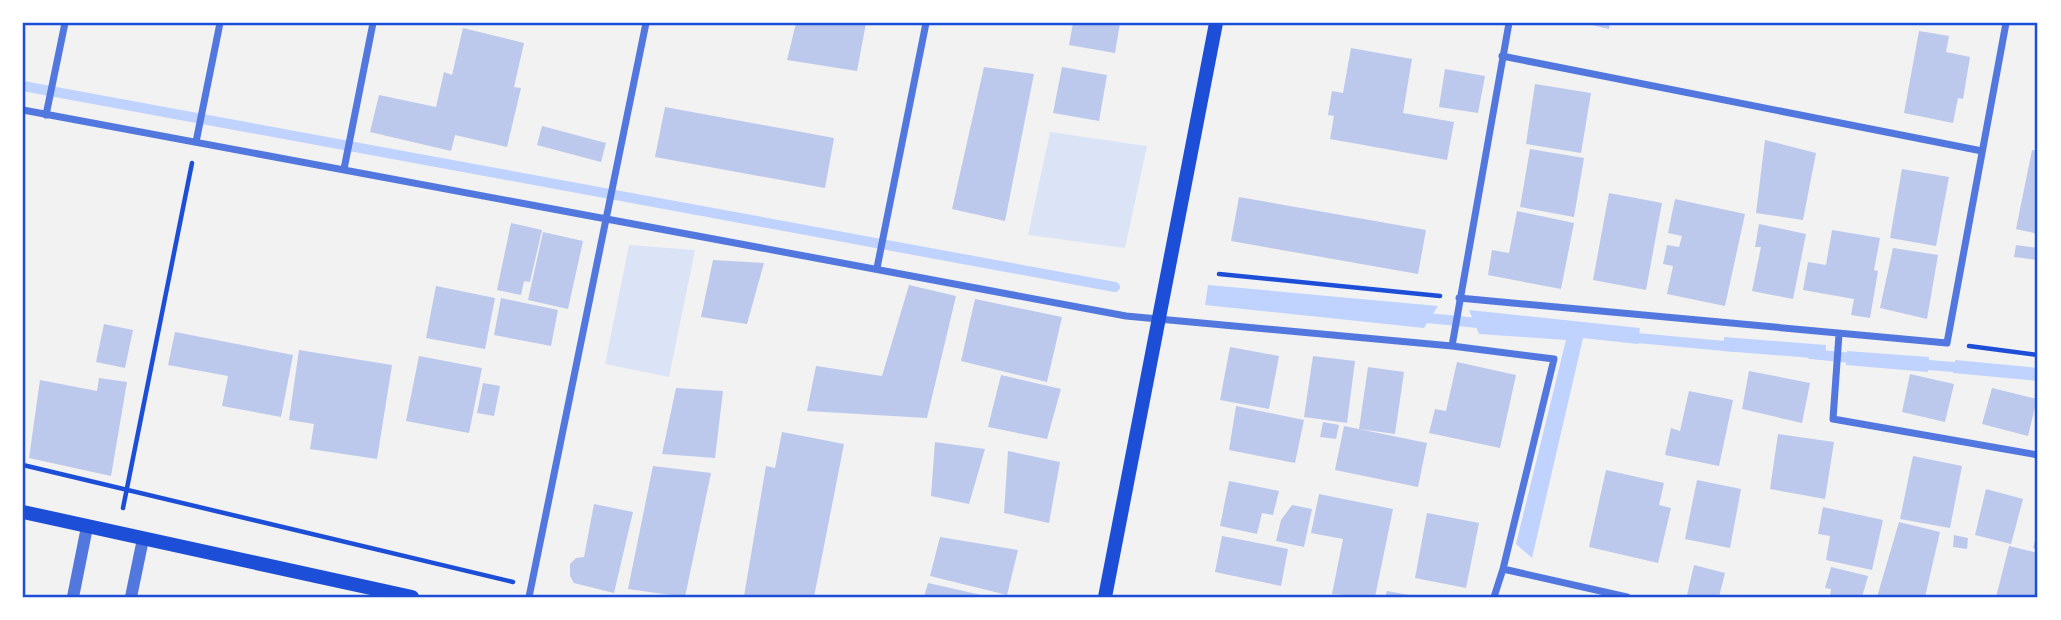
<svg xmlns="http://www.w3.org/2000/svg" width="2061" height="620" viewBox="0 0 2061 620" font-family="Commissioner,sans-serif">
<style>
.green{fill:#dbe4f7}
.water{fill:#bfd3fe}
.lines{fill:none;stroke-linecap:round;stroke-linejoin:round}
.stream{stroke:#bfd3fe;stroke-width:10}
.building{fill:#bdc9ec}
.path{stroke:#1d4ed8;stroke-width:4.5}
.minor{stroke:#5277de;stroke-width:7}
.tertiary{stroke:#5277de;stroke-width:12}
.secondary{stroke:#1d4ed8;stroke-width:14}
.neatline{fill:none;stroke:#1d4ed8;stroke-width:2.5}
</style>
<rect width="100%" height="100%" fill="#f2f2f2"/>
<path class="green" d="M1050 132 1147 146 1125 248 1028 235Z
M629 245 695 250 669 377 605 364Z"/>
<path class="water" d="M1208 285 1438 306 1424 328 1205 305Z
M1469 310 1640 328 1638 344 1583 338 1532 558 1516 544 1566 340 1479 334Z
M1724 337 1826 345 1825 359 1723 351Z
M1847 351 1929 357 1928 372 1846 365Z
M1955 360 2038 368V381L1953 373Z"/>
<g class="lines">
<path class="stream" d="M23 86 1115 287
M1417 317 1488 324
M1626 337 1736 347
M1811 354 1861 359
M1916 364 1966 368"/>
</g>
<path class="building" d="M796 23H866L857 71 787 60Z
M1073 23H1120L1115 53 1069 45Z
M1583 23H1610L1609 29Z
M463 28 524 43 514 87 521 88 507 147 455 135 451 151 370 132 379 95 436 107 444 72 452 75Z
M1919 31 1949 36 1946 52 1970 57 1963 99 1958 98 1953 123 1904 113Z
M1351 48 1412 59 1403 113 1454 122 1447 160 1330 139 1334 116 1328 115 1332 91 1343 93Z
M984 67 1034 74 1005 221 952 209Z
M1062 67 1107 75 1099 121 1053 113Z
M1445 69 1485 76 1478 113 1439 107Z
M1535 84 1591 93 1581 153 1526 144Z
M665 107 834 138 825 188 655 157Z
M542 126 606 143 601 162 537 145Z
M1765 140 1816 153 1803 220 1756 213Z
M1530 149 1584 158 1574 217 1520 207Z
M2032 150 2038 151V234L2016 229Z
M1902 169 1949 177 1936 246 1890 238Z
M1609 193 1662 203 1646 290 1593 280Z
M1239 197 1426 230 1418 274 1231 241Z
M1675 199 1745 214 1725 306 1667 294 1673 266 1663 264 1667 245 1679 247 1682 236 1668 233Z
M1517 211 1574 223 1561 289 1488 275 1492 250 1509 253Z
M511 223 542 230 530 282 524 281 521 295 497 290Z
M1759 224 1806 234 1793 299 1752 291 1761 247H1755Z
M1832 230 1880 238 1874 270 1878 271 1870 318 1851 315 1854 299 1803 290 1808 262 1826 265Z
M543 232 583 241 568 309 528 300Z
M2016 245 2038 248V260L2014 257Z
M1893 248 1938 255 1927 319 1880 308Z
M713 260 764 263 747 324 701 317Z
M909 285 956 296 927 418 807 411 816 366 882 376Z
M436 286 495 298 485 349 426 338Z
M501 298 558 310 551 346 494 335Z
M975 299 1062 317 1047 382 961 361Z
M104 324 133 330 125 368 96 362Z
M175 332 293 355 281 417 222 406 228 376 168 365Z
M1230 347 1279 356 1269 409 1220 400Z
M299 350 392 365 377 459 310 449 314 424 289 420Z
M419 356 482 368 469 433 406 421Z
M1313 356 1355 361 1347 423 1304 417Z
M1457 362 1516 375 1500 448 1429 433 1435 409 1446 411Z
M1368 367 1404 372 1395 434 1359 429Z
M1749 371 1810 383 1802 423 1742 409Z
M1910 374 1954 384 1945 422 1902 412Z
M1001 375 1061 389 1047 439 988 427Z
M99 378 127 382 111 476 29 458 40 380 97 391Z
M483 383 500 386 494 416 477 413Z
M676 388 723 391 715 458 662 454Z
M1992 388 2037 399 2028 436 1982 424Z
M1689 391 1733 400 1719 466 1665 455 1671 428 1680 431Z
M1236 406 1304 420 1295 463 1229 450Z
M1323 422 1339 425 1336 439 1320 437Z
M1344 426 1427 443 1418 487 1335 470Z
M782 432 844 444 814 597 744 596 766 466 775 468Z
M1778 434 1834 442 1825 499 1770 489Z
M935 442 985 449 969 504 931 496Z
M1008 451 1060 462 1049 523 1004 513Z
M1913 456 1962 466 1950 528 1900 519Z
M653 466 711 473 685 597 628 589Z
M1606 470 1664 483 1659 505 1671 508 1658 563 1589 547Z
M1697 480 1741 489 1730 548 1685 539Z
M1229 481 1279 491 1273 515 1262 513 1257 534 1220 526Z
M1986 489 2023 499 2011 544 1975 535Z
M1319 494 1393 509 1375 597 1332 594 1343 539 1311 533Z
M594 504 633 512 614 593 574 583 570 576V564L576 558 584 557Z
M1292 505 1312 509 1304 547 1276 541 1281 520Z
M1823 507 1883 520 1872 570 1826 560 1830 536 1818 534Z
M1427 513 1479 523 1466 588 1415 578Z
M1899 522 1940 532 1925 597H1877Z
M2038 530V549L2033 548Z
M1954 535 1968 538 1967 549 1953 547Z
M1222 536 1288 549 1281 586 1215 572Z
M940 537 1018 550 1007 595 930 576Z
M2009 546 2038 553V597H1996Z
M1694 565 1725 573 1719 597 1687 595Z
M1831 567 1868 576 1862 597 1830 596 1831 589 1825 588Z
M928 583 986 596V597H924Z
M1387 591 1415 596 1414 597H1385Z"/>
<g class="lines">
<path class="path" d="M1219 274 1440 296
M1969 346 2038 355
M23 465 513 582
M123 508 192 163"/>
<path class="minor" d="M1502 56 1982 151
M23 110 1126 316 1452 346 1554 359 1503 569
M46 115 65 23
M196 142 220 23
M344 169 373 23
M877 268 926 23
M1459 298 1947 343 2006 23
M1839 334 1833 419 2038 455
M1452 346 1509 23
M529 597 646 23
M1494 597 1503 569 1627 597"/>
<path class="tertiary" d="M73 597 87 527
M131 597 143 539"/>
<path class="secondary" d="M23 512 412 597
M1105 597 1216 23"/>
</g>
<rect width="2061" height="620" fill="none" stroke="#ffffff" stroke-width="49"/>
<rect x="24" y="24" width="2012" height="572" class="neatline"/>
</svg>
